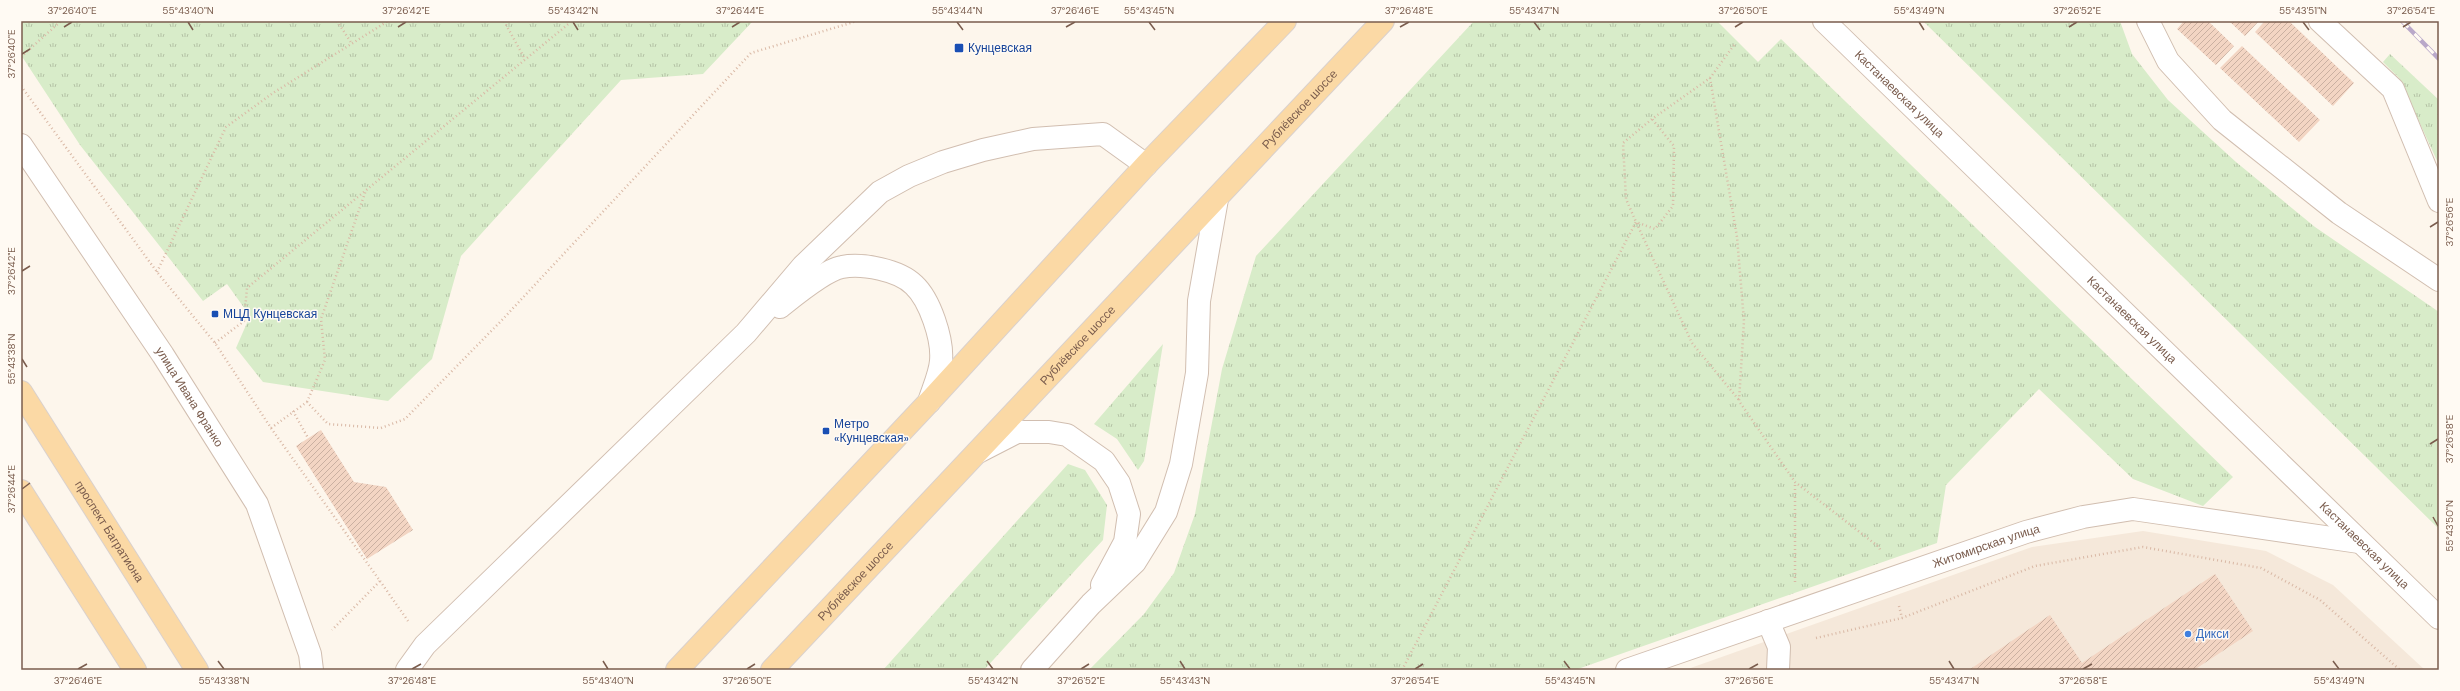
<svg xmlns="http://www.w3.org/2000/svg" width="2460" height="691" viewBox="0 0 2460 691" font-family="'DM Sans',sans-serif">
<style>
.residential{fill:#f5e8da}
.grass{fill:url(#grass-tufts)}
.building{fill:url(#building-hatch)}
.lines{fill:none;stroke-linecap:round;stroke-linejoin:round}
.minor-casing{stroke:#d1beb0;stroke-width:24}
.major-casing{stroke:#dad1cd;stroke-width:24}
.path{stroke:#d9b8a5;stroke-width:2.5;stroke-dasharray:1 3;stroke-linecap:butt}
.minor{stroke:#fff;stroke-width:22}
.major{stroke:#fbd9a5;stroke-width:22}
.rail-casing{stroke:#b9a8c9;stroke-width:4.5}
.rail{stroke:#fffaf3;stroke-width:3;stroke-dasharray:9;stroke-linecap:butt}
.ticks{fill:none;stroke:#7a5c4d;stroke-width:1.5}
.transit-dot{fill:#1a4fb4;stroke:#fffaf3;stroke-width:1.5}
.shop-dot{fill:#3f7fe0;stroke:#fffaf3;stroke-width:1.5}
.labels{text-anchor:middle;stroke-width:3;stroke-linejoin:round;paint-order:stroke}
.transit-label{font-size:12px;fill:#164399;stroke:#fffaf3;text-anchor:start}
.street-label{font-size:12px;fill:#7a5c4d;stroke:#fffaf3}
.shop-label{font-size:12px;fill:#366cbe;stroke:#fffaf3;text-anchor:start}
.neatline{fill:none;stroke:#7a5c4d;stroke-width:1.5}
.ticks-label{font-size:10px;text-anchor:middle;fill:#7a5c4d}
</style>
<defs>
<pattern id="grass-tufts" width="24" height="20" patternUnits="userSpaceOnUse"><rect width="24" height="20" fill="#d8ecc9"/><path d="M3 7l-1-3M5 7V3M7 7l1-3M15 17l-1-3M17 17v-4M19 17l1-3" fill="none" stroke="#b4c2a5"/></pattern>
<pattern id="building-hatch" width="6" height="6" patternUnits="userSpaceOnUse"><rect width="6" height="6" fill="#f3d5c3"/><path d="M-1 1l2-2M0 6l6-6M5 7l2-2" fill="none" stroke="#cab0a1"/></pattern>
</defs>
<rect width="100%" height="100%" fill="#fdf6ec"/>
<path class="residential" d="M2143 531 2266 551 2333 585 2425 670H1685L2032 547Z"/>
<path class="grass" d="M21 21H753L703 74 621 80 461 256 432 359 388 401 263 382 236 348 250 316 227 284 203 301 80 145 21 55Z
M1474 21H1717L1758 62 1781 39 2233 477 2203 506 2133 479 2039 389 1946 485 1937 543 1575 670H1089L1144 614 1174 573 1195 514 1222 369 1256 256Z
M1923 21H2120L2132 54 2168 100 2236 162 2315 227 2439 312V529Z
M2390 54 2439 100V165L2399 78 2383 62Z
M1163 344 1144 461 1138 470 1117 439 1094 424Z
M1068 464 1085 470 1107 505 1103 540 984 670H883Z"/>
<path class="building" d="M2184 21H2208L2234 46 2216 65 2177 29Z
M2229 21H2259L2245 36Z
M2265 21H2289L2354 83 2333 106 2255 32Z
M2242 46 2320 120 2299 142 2220 68Z
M321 430 354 482 386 487 413 530 367 559 296 446Z
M2215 574 2253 631 2194 670H1969L2050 615 2082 663Z"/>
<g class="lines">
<g class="minor-casing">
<g id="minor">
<path id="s1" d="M1824 21 2439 618"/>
<path d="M2148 21 2168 61 2222 120 2339 213 2439 280"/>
<path d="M2320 21 2393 89 2439 201"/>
<path id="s2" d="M21 145 163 355 257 504 310 654 312 670"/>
<path d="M780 307C794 296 825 270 842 267 862 263 899 270 914 285 930 300 943 339 941 361 940 374 933 389 929 402"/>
<path d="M978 452 1017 432H1049L1067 435 1104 461 1119 483 1129 514 1125 542 1102 585"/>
<path d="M1768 621 1779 647 1778 670"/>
<path d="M407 670 425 645 746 333 803 266 880 192 909 176 943 162 983 150 1033 139 1103 134 1146 165"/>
<path d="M1032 670 1091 604 1135 562 1166 512 1181 464 1197 373 1199 301 1217 199"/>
<path id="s3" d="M1627 670 2026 532 2083 517 2133 509 2359 542"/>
</g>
</g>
<g class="major-casing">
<g id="major">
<path id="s4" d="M21 392 197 670"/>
<path d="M21 491 135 670"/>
<path d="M677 670 929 402 1146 165 1285 21"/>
<path id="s5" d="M772 670 1383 21"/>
</g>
</g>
<path class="path" d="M337 21 352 44
M504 21 525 59
M1734 45 1710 78 1652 119 1623 143 1626 199 1636 222 1692 343 1739 400
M21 57 61 21
M1710 78 1737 237 1744 321 1739 401 1795 482 1879 547 1881 552
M21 86 157 272 215 343 271 428 380 581 332 630
M157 272 226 127 273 93 388 21
M215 343 244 321 247 288 572 21
M307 402 325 360 321 319 366 190
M293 411 308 438
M271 428 307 402 328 424 381 428 405 419 502 320 751 53 857 21
M380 581 408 621
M1795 582V483
M1899 606 1902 618
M1816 638 1902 618 2035 566 2143 547 2261 568 2320 600 2400 670
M1402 670 1636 222 1655 229 1673 206 1674 146 1652 119"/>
<use href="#minor" class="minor"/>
<use href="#major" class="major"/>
<g class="rail-casing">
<path id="rail" d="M2402 21 2439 59"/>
</g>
<use href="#rail" class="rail"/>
</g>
<path class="ticks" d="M188 22 193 30M573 22 578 30M957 22 963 30M1149 22 1155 30M1534 22 1540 30M1919 22 1924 30M2303 22 2309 30M64 27 72 22M398 27 406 22M732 27 740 22M1066 27 1075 22M1400 27 1409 22M1735 27 1743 22M2069 27 2077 22M2403 27 2411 22M22 54 30 49M2430 227 2438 222M22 271 30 266M22 359 27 367M2430 444 2438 439M22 489 30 483M2433 517 2438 526M218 661 224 669M603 661 608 669M987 661 993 669M1180 661 1185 669M1564 661 1570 669M1949 661 1954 669M2333 661 2339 669M78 669 87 664M412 669 421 664M747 669 755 664M1081 669 1089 664M1415 669 1423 664M1749 669 1758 664M2083 669 2092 664"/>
<g class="transit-dot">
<rect x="954" y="43" width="10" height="10" rx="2"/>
<rect x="211" y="310" width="8" height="8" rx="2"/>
<rect x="822" y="427" width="8" height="8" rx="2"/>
</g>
<circle class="shop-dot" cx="2188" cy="634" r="4"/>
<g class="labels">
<g class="transit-label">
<text x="968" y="52">Кунцевская</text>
<text x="223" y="318">МЦД Кунцевская</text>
<text x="834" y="428">Метро<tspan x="834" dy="14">«Кунцевская»</tspan></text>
</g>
<g class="street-label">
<text dy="4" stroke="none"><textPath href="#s1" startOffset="105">Кастанаевская улица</textPath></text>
<text dy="4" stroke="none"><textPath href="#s5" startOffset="770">Рублёвское шоссе</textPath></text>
<text dy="4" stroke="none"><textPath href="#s1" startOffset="429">Кастанаевская улица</textPath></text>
<text dy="4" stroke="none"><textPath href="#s5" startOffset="446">Рублёвское шоссе</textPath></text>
<text dy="4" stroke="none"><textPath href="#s2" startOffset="303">улица Ивана Франко</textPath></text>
<text dy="4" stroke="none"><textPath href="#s4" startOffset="165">проспект Багратиона</textPath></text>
<text dy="4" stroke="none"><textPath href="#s3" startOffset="380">Житомирская улица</textPath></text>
<text dy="4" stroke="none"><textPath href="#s1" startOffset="753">Кастанаевская улица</textPath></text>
<text dy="4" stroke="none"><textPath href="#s5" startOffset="122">Рублёвское шоссе</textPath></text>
</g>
<g class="shop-label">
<text x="2196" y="638">Дикси</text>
</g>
</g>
<rect width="2460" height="691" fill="none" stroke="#fffaf3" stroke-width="44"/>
<rect x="22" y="22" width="2416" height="647" class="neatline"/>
<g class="ticks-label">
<text x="72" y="14">37°26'40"E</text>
<text x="188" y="14">55°43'40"N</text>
<text x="406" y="14">37°26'42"E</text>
<text x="573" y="14">55°43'42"N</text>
<text x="740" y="14">37°26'44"E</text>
<text x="957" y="14">55°43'44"N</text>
<text x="1075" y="14">37°26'46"E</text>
<text x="1149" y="14">55°43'45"N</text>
<text x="1409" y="14">37°26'48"E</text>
<text x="1534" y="14">55°43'47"N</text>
<text x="1743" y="14">37°26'50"E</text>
<text x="1919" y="14">55°43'49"N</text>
<text x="2077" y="14">37°26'52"E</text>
<text x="2303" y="14">55°43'51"N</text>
<text x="2411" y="14">37°26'54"E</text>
<text transform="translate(11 54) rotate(-90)" y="4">37°26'40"E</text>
<text transform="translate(2449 222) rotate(-90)" y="4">37°26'56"E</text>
<text transform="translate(11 271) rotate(-90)" y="4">37°26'42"E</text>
<text transform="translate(11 359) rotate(-90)" y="4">55°43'38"N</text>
<text transform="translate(2449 439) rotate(-90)" y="4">37°26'58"E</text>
<text transform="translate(11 489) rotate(-90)" y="4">37°26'44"E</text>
<text transform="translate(2449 526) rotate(-90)" y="4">55°43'50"N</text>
<text x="78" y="684">37°26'46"E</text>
<text x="224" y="684">55°43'38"N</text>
<text x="412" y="684">37°26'48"E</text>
<text x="608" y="684">55°43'40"N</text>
<text x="747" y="684">37°26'50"E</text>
<text x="993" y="684">55°43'42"N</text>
<text x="1081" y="684">37°26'52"E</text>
<text x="1185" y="684">55°43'43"N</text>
<text x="1415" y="684">37°26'54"E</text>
<text x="1570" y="684">55°43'45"N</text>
<text x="1749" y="684">37°26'56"E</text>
<text x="1954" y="684">55°43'47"N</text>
<text x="2083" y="684">37°26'58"E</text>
<text x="2339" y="684">55°43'49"N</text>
</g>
</svg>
